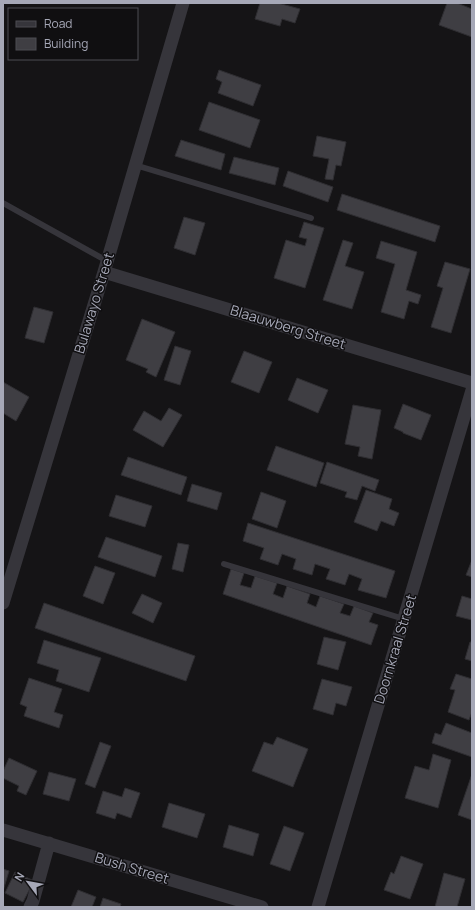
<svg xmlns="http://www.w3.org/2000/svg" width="475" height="910" viewBox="0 0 475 910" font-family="Manrope,sans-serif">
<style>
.building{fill:#3f3e43;stroke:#2f2e32}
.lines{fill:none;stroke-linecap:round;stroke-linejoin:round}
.service{stroke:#36353b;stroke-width:6}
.minor{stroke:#36353b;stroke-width:13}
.labels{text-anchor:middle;stroke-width:3;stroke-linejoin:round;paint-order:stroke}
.street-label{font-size:14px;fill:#a6a8b7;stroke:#100f11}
</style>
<rect width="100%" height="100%" fill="#151416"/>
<path class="building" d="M260 3H278L300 9 295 23 282 19 280 26 255 19Z
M447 3H457L472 9V37L439 25Z
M219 70 261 85 253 106 218 93 222 82 216 79Z
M209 102 260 120 250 148 199 130Z
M317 136 346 142 341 166 336 165 333 180 325 179 329 159 313 156Z
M181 140 225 154 221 170 175 156Z
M234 157 279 168 275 185 229 173Z
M288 171 333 187 328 202 283 186Z
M342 194 440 226 435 242 337 210Z
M184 217 205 223 195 255 174 248Z
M304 222 324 228 305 288 274 278 286 240 305 246 307 239 299 237Z
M343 240 353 243 345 266 364 272 352 309 323 300Z
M381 241 417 252 406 290 421 295 418 304 409 301 404 319 381 312 395 264 376 258Z
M445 262 470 269 451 333 431 327 443 288 437 286Z
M34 307 53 312 44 343 25 338Z
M142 319 175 332 156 377 146 372 148 369 126 360Z
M175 346 191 351 180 385 164 380Z
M244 351 272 362 259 393 231 382Z
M297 378 328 390 318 413 288 400Z
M3 382 29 397 16 421 3 413Z
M403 404 431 415 421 440 403 433V432L394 428Z
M353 405 381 410 372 459 358 456 360 447 345 444Z
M169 408 182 415 163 447 133 430 144 411 161 421Z
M276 446 324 463 316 487 267 470Z
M128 457 187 477 181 495 121 475Z
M327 462 379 480 375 491 362 486 357 500 345 497 347 492 320 483Z
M192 484 222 493 217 510 187 501Z
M366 490 392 499 389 509 399 513 394 526 381 521 377 531 354 522Z
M261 492 286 501 277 528 252 519Z
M116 495 152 506 145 527 109 516Z
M248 523 395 571 386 598 358 590 362 579 349 574 345 585 326 579 330 569 315 564 312 575 293 569 296 559 282 554 278 565 260 559 264 548 243 541Z
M106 537 162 556 155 577 98 557Z
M178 543 189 545 183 572 172 569Z
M472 560V577L466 575Z
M95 566 115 573 103 604 83 596Z
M231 569 244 573 240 585 251 588 255 576 277 583 273 594 283 598 287 586 310 594 307 603 316 607 320 596 344 604 340 613 350 616 354 606 373 613 369 622 378 625 371 645 223 594Z
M142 594 162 603 153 623 132 613Z
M462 596 472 599V620L456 616Z
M44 603 195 656 186 681 35 628Z
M324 637 346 642 338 670 317 664Z
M44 640 101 658 89 692 56 681 59 670 37 663Z
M470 642H472V661L465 659Z
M456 674 472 679V712L469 720 448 712 455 690 450 689Z
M29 678 62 689 54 712 63 715 59 728 24 716 27 707 20 704Z
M322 679 352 687 346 706 336 703 333 715 313 709Z
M446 723 472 733V757L432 743 435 733 441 735Z
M277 737 308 749 293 787 252 771 264 742 273 745Z
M100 742 111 746 95 788 85 784Z
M433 754 451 760 438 808 405 798 415 766 429 770Z
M9 758 37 771 26 795 17 791 19 786 3 778V771Z
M49 772 76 779 69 801 43 794Z
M472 774V820L458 815Z
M125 788 140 793 131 818 117 813 115 819 96 813 103 791 122 797Z
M169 803 205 814 197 838 162 827Z
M229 825 259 834 253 856 223 847Z
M284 826 304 833 290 871 270 864Z
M401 856 423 864 410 899 384 890 391 872 394 874Z
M3 869 9 871 3 891Z
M15 872 34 881 23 902 5 893Z
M444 873 465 879 457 907H435Z
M78 890 96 897 92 907H71Z
M103 898 121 904 120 907H100Z"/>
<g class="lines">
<path class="service" d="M135 165 311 218
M3 203 107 261
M224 564 404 619"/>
<path class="minor" d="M104 272 472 383
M3 603 104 272 183 3
M3 830 262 907
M30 907 33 901 49 843
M318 907 472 390"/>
</g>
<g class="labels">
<g class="street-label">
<text transform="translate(94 303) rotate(-73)" y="5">Bulawayo Street</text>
<text transform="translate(288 327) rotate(17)" y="5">Blaauwberg Street</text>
<text transform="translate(395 649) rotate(-73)" y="5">Doornkraal Street</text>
<text transform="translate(132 868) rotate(17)" y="5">Bush Street</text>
</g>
</g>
<rect width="475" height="910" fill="none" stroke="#a6a8b7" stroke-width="8"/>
<rect x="8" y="8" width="130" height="52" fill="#100f11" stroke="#4c4c53"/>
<rect x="16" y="21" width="20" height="6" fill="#36353b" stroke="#4c4c53"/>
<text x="44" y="28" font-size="12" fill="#a6a8b7">Road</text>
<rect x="16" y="38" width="20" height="12" fill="#3f3e43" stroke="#4c4c53"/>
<text x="44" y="48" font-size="12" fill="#a6a8b7">Building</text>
<g transform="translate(28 882) rotate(302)" stroke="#100f11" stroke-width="3" paint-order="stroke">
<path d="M0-3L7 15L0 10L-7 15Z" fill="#a6a8b7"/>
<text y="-6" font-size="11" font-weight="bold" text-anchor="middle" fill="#a6a8b7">N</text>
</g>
</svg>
